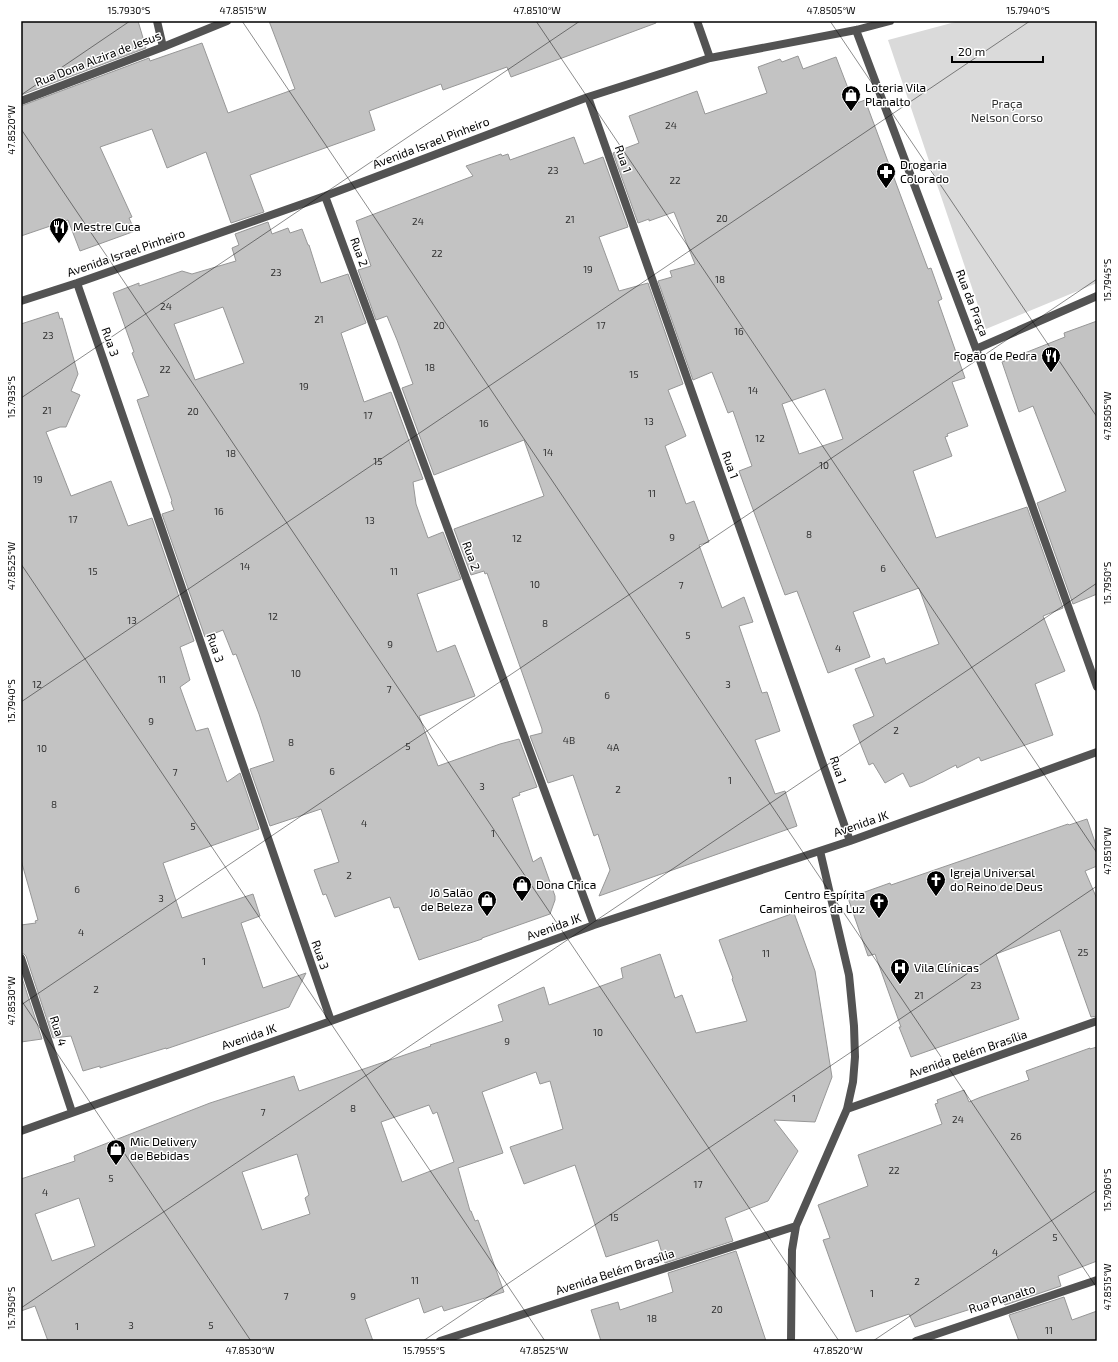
<svg xmlns="http://www.w3.org/2000/svg" width="1118" height="1362" viewBox="0 0 1118 1362" font-family="'Exo 2',sans-serif">
<style>
.green{fill:#dadada}
.building{fill:#c3c3c3;stroke:#979797;fill-rule:evenodd}
.lines{fill:none;stroke-linecap:round;stroke-linejoin:round}
.street{stroke:#535353;stroke-width:8}
.ticks{fill:none;stroke:#000;stroke-width:1;stroke-opacity:0.45}
.labels{text-anchor:middle;stroke-width:3;stroke-linejoin:round;paint-order:stroke}
.number-label{font-size:10px;fill:#313131}
.street-label{font-size:12px;fill:#000;stroke:#fff}
.poi-label{font-size:12px;fill:#000;stroke:#fff;text-anchor:start}
.park-label{font-size:12px;fill:#313131;stroke:#fff}
.neatline{fill:none;stroke:#000;stroke-width:1.5}
.ticks-label{font-size:10px;text-anchor:middle;fill:#000}
</style>
<rect width="100%" height="100%" fill="#fff"/>
<path class="green" d="M959 21H1097V283L986 329 888 40Z"/>
<path class="building" d="M21 21H138L146 48 21 95Z
M269 21H656V23L511 77 507 67 443 90 441 84 369 111 375 130 250 175 264 212 231 223 206 152 167 168 152 129 100 147 132 217 129 218 135 231 80 251 68 220 21 236V106L149 58 150 61 202 43 228 113 295 89Z
M798 56 803 69 836 57 851 96 855 95 857 103 865 100 928 269 931 268 942 299 938 301 965 378 952 382 968 426 947 434 948 436 945 437 952 456 913 471 936 538 1027 507 1063 608 1043 616 1065 671 1035 684 1053 735 981 761 979 757 957 768 956 765 923 782 910 787 903 773 885 783 873 763 869 765 853 725 874 716 855 669 884 658 886 664 939 644 919 588 853 612 870 657 828 673 797 591 785 595 751 504 739 471 752 466 733 411 728 413 712 372 693 380 658 281 672 277 670 271 695 264 674 212 649 221V219L638 223 613 153 639 143 629 116 697 91 705 114 767 93 758 67 780 59 782 62ZM825 389 843 439 799 454 782 404Z
M574 137 584 164 603 157 628 227 599 237 619 291 648 283 683 384 668 390 686 436 665 446 686 504 694 501 709 542 699 545 722 608 744 597 753 622 739 626 762 693 767 692 780 731 755 740 775 794 785 791 797 826 599 896 610 870 598 834 594 836 573 775 548 783 530 736 542 733V729L487 573 485 574 484 571 471 575 454 529 544 496 524 440 434 475 402 388 413 384 397 340 387 316 376 320 358 270 371 266 356 221 473 176 466 166 501 154 502 156 508 154 510 160Z
M268 222 272 234 288 228 290 233 302 229 308 245H309L321 283 348 274 366 323 341 333 364 402 391 392 423 479 413 482 416 504 428 538 443 532 461 579 417 594 437 652 455 645 475 696 419 716 438 766 500 744 519 739 537 787 519 793 520 795 512 798 533 862 541 857 555 896V900L550 914 482 938V939L419 960 399 907 394 908 390 897 335 917 326 894 323 895 314 870 339 862 321 809 270 826 250 769 274 761 259 714 236 654 233 655 223 630 205 637 162 514 174 510 171 502 172 501 137 400 149 396 132 353 134 352 113 293 139 283V286L182 271 192 274 236 261 232 248 239 245 235 234ZM223 307 244 363 195 380 174 324Z
M58 312 60 319 62 318 78 374 71 391 80 395 66 427H60L46 432 71 496 111 481 128 526 152 518 194 641 180 647 190 680 180 687 196 731 208 728 227 782 240 773 259 829 163 863 182 918 253 894 260 916 241 923 263 988 306 973 289 1007 166 1049V1048L100 1068V1066L83 1071 71 1036 53 1038 26 956 24 954 21 953V925L36 923 35 921 38 920 21 860V324Z
M1097 321V594L1073 604 1037 503 1066 491 1033 406 1019 412 1002 362 1065 337 1064 333Z
M1087 819 1097 848V866L1085 871 1097 899V1016L1091 1017 1060 930 996 954 1019 1019 911 1057 899 1027H901L875 954 868 956 848 898 890 883 891 885 1068 824 1069 825Z
M794 913 815 971 832 1077 815 1122 774 1120 798 1151 768 1201 725 1218 733 1241 665 1263 658 1240 606 1257 575 1165 524 1184 510 1147 563 1129 550 1081 540 1084 536 1072 482 1092 503 1153 458 1168 470 1211H471L475 1221 478 1220 504 1292 444 1311 442 1306 424 1313 419 1298 365 1319 373 1341H48L35 1306 21 1311V1179L75 1161 74 1156 210 1103 294 1076 299 1091 431 1046 430 1045 503 1021 498 1005 544 987 549 1005 623 978 621 968 660 954 675 998 682 995 696 1033 747 1021 732 979 733 978 719 940ZM429 1105 433 1114 437 1112 454 1162 402 1182 381 1122ZM297 1154 309 1195 305 1198 310 1214 262 1230 242 1172ZM79 1198 95 1246 52 1261 35 1214Z
M21 975 42 1039 21 1042Z
M1097 1047V1261L1058 1276 1061 1286 1005 1305 1002 1299 915 1327 909 1314 856 1332 823 1240 830 1238 818 1205 868 1186 858 1155 942 1124 935 1104 938 1103 937 1100 964 1090 969 1102 981 1097 1029 1080 1026 1071 1090 1048V1049Z
M736 1251 766 1341H601L591 1310 618 1302 620 1310 673 1292 668 1273Z
M1064 1297 1072 1320 1097 1311V1341H1019L1009 1315Z"/>
<g class="lines">
<path class="street" d="M157 21 163 47
M697 21 710 58
M856 30 976 349 1097 687
M588 97 850 841
M21 101 163 47 227 21
M325 196 594 925
M77 283 331 1021
M21 301 77 283 325 196 588 97 710 58 856 30 890 21
M976 349 1097 296
M21 958 72 1112
M847 1109 1097 1021
M21 1131 331 1021 594 925 850 841 1097 752
M440 1341 796 1226
M791 1341 792 1250 796 1226 847 1109 853 1082 855 1057 854 1026 849 975 820 851
M916 1341 1097 1280"/>
</g>
<path class="ticks" d="M242 21 1097 1288M536 21 1097 853M830 21 1097 417M21 95 130 21M21 129 839 1341M21 398 580 21M21 564 545 1341M21 702 1030 21M21 1000 251 1341M21 1005 1097 279M21 1308 1097 583M423 1341 1097 886M873 1341 1097 1190"/>
<defs>
<g id="shop-pin" transform="scale(1)"><path d="M0 17L-7.5 6A9.5 9.5 0 1 1 7.5 6Z" fill="#000" stroke="#fff"/><path d="M-5-2.5h2.3a2.7 3.5 0 0 1 5.4 0H5L5.5 6h-11ZM-1.5-2.5h3a1.5 2.3 0 0 0-3 0Z" fill="#fff"/></g>
<g id="pharmacy-pin" transform="scale(1)"><path d="M0 17L-7.5 6A9.5 9.5 0 1 1 7.5 6Z" fill="#000" stroke="#fff"/><path d="M-2-6h4v4h4v4h-4v4h-4v-4h-4v-4h4Z" fill="#fff"/></g>
<g id="restaurant-pin" transform="scale(1)"><path d="M0 17L-7.5 6A9.5 9.5 0 1 1 7.5 6Z" fill="#000" stroke="#fff"/><path d="M-5-6h1v4h1v-4h1v4h1v-4h1v5L-1.5 .5V6h-2V.5L-5-1ZM5-6V6H3V1.5H1.5Q1.5-4 5-6Z" fill="#fff"/></g>
<g id="church-pin" transform="scale(1)"><path d="M0 17L-7.5 6A9.5 9.5 0 1 1 7.5 6Z" fill="#000" stroke="#fff"/><path d="M-1.2-6h2.4v3.5h3.3v2.4h-3.3V6h-2.4V-.1h-3.3v-2.4h3.3Z" fill="#fff"/></g>
<g id="hospital-pin" transform="scale(1)"><path d="M0 17L-7.5 6A9.5 9.5 0 1 1 7.5 6Z" fill="#000" stroke="#fff"/><path d="M-5-5h3v3.5h4V-5h3V5h-3V1.5h-4V5h-3Z" fill="#fff"/></g>
</defs>
<g fill-rule="evenodd">
<use href="#shop-pin" x="851" y="95"/>
<use href="#pharmacy-pin" x="886" y="172"/>
<use href="#restaurant-pin" x="59" y="227"/>
<use href="#restaurant-pin" x="1051" y="356"/>
<use href="#church-pin" x="936" y="880"/>
<use href="#shop-pin" x="522" y="885"/>
<use href="#shop-pin" x="487" y="900"/>
<use href="#church-pin" x="879" y="902"/>
<use href="#hospital-pin" x="900" y="968"/>
<use href="#shop-pin" x="116" y="1149"/>
</g>
<g class="labels">
<g class="number-label">
<text x="671" y="129">24</text>
<text x="553" y="174">23</text>
<text x="675" y="184">22</text>
<text x="722" y="222">20</text>
<text x="570" y="223">21</text>
<text x="418" y="225">24</text>
<text x="437" y="257">22</text>
<text x="588" y="273">19</text>
<text x="276" y="276">23</text>
<text x="720" y="283">18</text>
<text x="166" y="310">24</text>
<text x="319" y="323">21</text>
<text x="439" y="329">20</text>
<text x="601" y="329">17</text>
<text x="739" y="335">16</text>
<text x="48" y="339">23</text>
<text x="430" y="371">18</text>
<text x="165" y="373">22</text>
<text x="634" y="378">15</text>
<text x="304" y="390">19</text>
<text x="753" y="394">14</text>
<text x="47" y="414">21</text>
<text x="193" y="415">20</text>
<text x="368" y="419">17</text>
<text x="649" y="425">13</text>
<text x="484" y="427">16</text>
<text x="760" y="442">12</text>
<text x="548" y="456">14</text>
<text x="231" y="457">18</text>
<text x="378" y="465">15</text>
<text x="824" y="469">10</text>
<text x="38" y="483">19</text>
<text x="652" y="497">11</text>
<text x="219" y="515">16</text>
<text x="73" y="523">17</text>
<text x="370" y="524">13</text>
<text x="809" y="538">8</text>
<text x="672" y="541">9</text>
<text x="517" y="542">12</text>
<text x="245" y="570">14</text>
<text x="883" y="572">6</text>
<text x="93" y="575">15</text>
<text x="394" y="575">11</text>
<text x="535" y="588">10</text>
<text x="681" y="589">7</text>
<text x="273" y="620">12</text>
<text x="132" y="624">13</text>
<text x="545" y="627">8</text>
<text x="688" y="639">5</text>
<text x="390" y="648">9</text>
<text x="838" y="652">4</text>
<text x="296" y="677">10</text>
<text x="162" y="683">11</text>
<text x="37" y="688">12</text>
<text x="728" y="688">3</text>
<text x="389" y="693">7</text>
<text x="607" y="699">6</text>
<text x="151" y="725">9</text>
<text x="896" y="734">2</text>
<text x="569" y="744">4B</text>
<text x="291" y="746">8</text>
<text x="408" y="750">5</text>
<text x="613" y="751">4A</text>
<text x="42" y="752">10</text>
<text x="332" y="775">6</text>
<text x="175" y="776">7</text>
<text x="730" y="784">1</text>
<text x="482" y="790">3</text>
<text x="618" y="793">2</text>
<text x="54" y="808">8</text>
<text x="364" y="827">4</text>
<text x="193" y="830">5</text>
<text x="493" y="837">1</text>
<text x="349" y="879">2</text>
<text x="77" y="893">6</text>
<text x="161" y="902">3</text>
<text x="81" y="936">4</text>
<text x="1083" y="956">25</text>
<text x="766" y="957">11</text>
<text x="204" y="965">1</text>
<text x="976" y="989">23</text>
<text x="96" y="993">2</text>
<text x="919" y="999">21</text>
<text x="598" y="1036">10</text>
<text x="507" y="1045">9</text>
<text x="794" y="1102">1</text>
<text x="353" y="1112">8</text>
<text x="263" y="1116">7</text>
<text x="958" y="1123">24</text>
<text x="1016" y="1140">26</text>
<text x="894" y="1174">22</text>
<text x="111" y="1182">5</text>
<text x="698" y="1188">17</text>
<text x="45" y="1196">4</text>
<text x="614" y="1221">15</text>
<text x="1055" y="1241">5</text>
<text x="995" y="1256">4</text>
<text x="415" y="1284">11</text>
<text x="917" y="1285">2</text>
<text x="872" y="1297">1</text>
<text x="286" y="1300">7</text>
<text x="353" y="1300">9</text>
<text x="717" y="1313">20</text>
<text x="652" y="1322">18</text>
<text x="131" y="1329">3</text>
<text x="211" y="1329">5</text>
<text x="77" y="1330">1</text>
<text x="1049" y="1334">11</text>
</g>
<g class="street-label">
<text transform="translate(98 59) rotate(-21)" y="4">Rua Dona Alzira de Jesus</text>
<text transform="translate(431 143) rotate(-21)" y="4">Avenida Israel Pinheiro</text>
<text transform="translate(623 159) rotate(71)" y="4">Rua 1</text>
<text transform="translate(359 252) rotate(70)" y="4">Rua 2</text>
<text transform="translate(126 253) rotate(-19)" y="4">Avenida Israel Pinheiro</text>
<text transform="translate(972 303) rotate(69)" y="4">Rua da Praça</text>
<text transform="translate(110 342) rotate(71)" y="4">Rua 3</text>
<text transform="translate(730 465) rotate(71)" y="4">Rua 1</text>
<text transform="translate(471 556) rotate(70)" y="4">Rua 2</text>
<text transform="translate(215 648) rotate(71)" y="4">Rua 3</text>
<text transform="translate(838 770) rotate(71)" y="4">Rua 1</text>
<text transform="translate(861 824) rotate(-19)" y="4">Avenida JK</text>
<text transform="translate(554 927) rotate(-20)" y="4">Avenida JK</text>
<text transform="translate(320 955) rotate(71)" y="4">Rua 3</text>
<text transform="translate(58 1031) rotate(72)" y="4">Rua 4</text>
<text transform="translate(249 1037) rotate(-19)" y="4">Avenida JK</text>
<text transform="translate(968 1054) rotate(-19)" y="4">Avenida Belém Brasília</text>
<text transform="translate(615 1272) rotate(-18)" y="4">Avenida Belém Brasília</text>
<text transform="translate(1002 1299) rotate(-18)" y="4">Rua Planalto</text>
</g>
<g class="poi-label">
<text x="865" y="92">Loteria Vila<tspan x="865" dy="14">Planalto</tspan></text>
<text x="900" y="169">Drogaria<tspan x="900" dy="14">Colorado</tspan></text>
<text x="73" y="231">Mestre Cuca</text>
<text x="1037" y="360" text-anchor="end">Fogão de Pedra</text>
<text x="950" y="877">Igreja Universal<tspan x="950" dy="14">do Reino de Deus</tspan></text>
<text x="536" y="889">Dona Chica</text>
<text x="473" y="897" text-anchor="end">Jô Salão<tspan x="473" dy="14">de Beleza</tspan></text>
<text x="865" y="899" text-anchor="end">Centro Espírita<tspan x="865" dy="14">Caminheiros da Luz</tspan></text>
<text x="914" y="972">Vila Clínicas</text>
<text x="130" y="1146">Mic Delivery<tspan x="130" dy="14">de Bebidas</tspan></text>
</g>
<g class="park-label">
<text x="1007" y="108">Praça<tspan x="1007" dy="14">Nelson Corso</tspan></text>
</g>
</g>
<rect width="1118" height="1362" fill="none" stroke="#ffffff" stroke-width="44"/>
<path d="M952 56v6h91v-6" fill="none" stroke="#000000" stroke-width="2"/>
<text x="958" y="56" font-size="12" fill="#000000" stroke="#ffffff" stroke-width="3" paint-order="stroke">20 m</text>
<rect x="22" y="22" width="1074" height="1318" class="neatline"/>
<g class="ticks-label">
<text x="129" y="14">15.7930°S</text>
<text x="243" y="14">47.8515°W</text>
<text x="537" y="14">47.8510°W</text>
<text x="831" y="14">47.8505°W</text>
<text x="1028" y="14">15.7940°S</text>
<text transform="translate(11 130) rotate(-90)" y="4">47.8520°W</text>
<text transform="translate(1107 280) rotate(-90)" y="4">15.7945°S</text>
<text transform="translate(11 397) rotate(-90)" y="4">15.7935°S</text>
<text transform="translate(1107 416) rotate(-90)" y="4">47.8505°W</text>
<text transform="translate(11 566) rotate(-90)" y="4">47.8525°W</text>
<text transform="translate(1107 583) rotate(-90)" y="4">15.7950°S</text>
<text transform="translate(11 701) rotate(-90)" y="4">15.7940°S</text>
<text transform="translate(1107 851) rotate(-90)" y="4">47.8510°W</text>
<text transform="translate(11 1001) rotate(-90)" y="4">47.8530°W</text>
<text transform="translate(1107 1190) rotate(-90)" y="4">15.7960°S</text>
<text transform="translate(1107 1287) rotate(-90)" y="4">47.8515°W</text>
<text transform="translate(11 1308) rotate(-90)" y="4">15.7950°S</text>
<text x="250" y="1354">47.8530°W</text>
<text x="424" y="1354">15.7955°S</text>
<text x="544" y="1354">47.8525°W</text>
<text x="838" y="1354">47.8520°W</text>
</g>
</svg>
